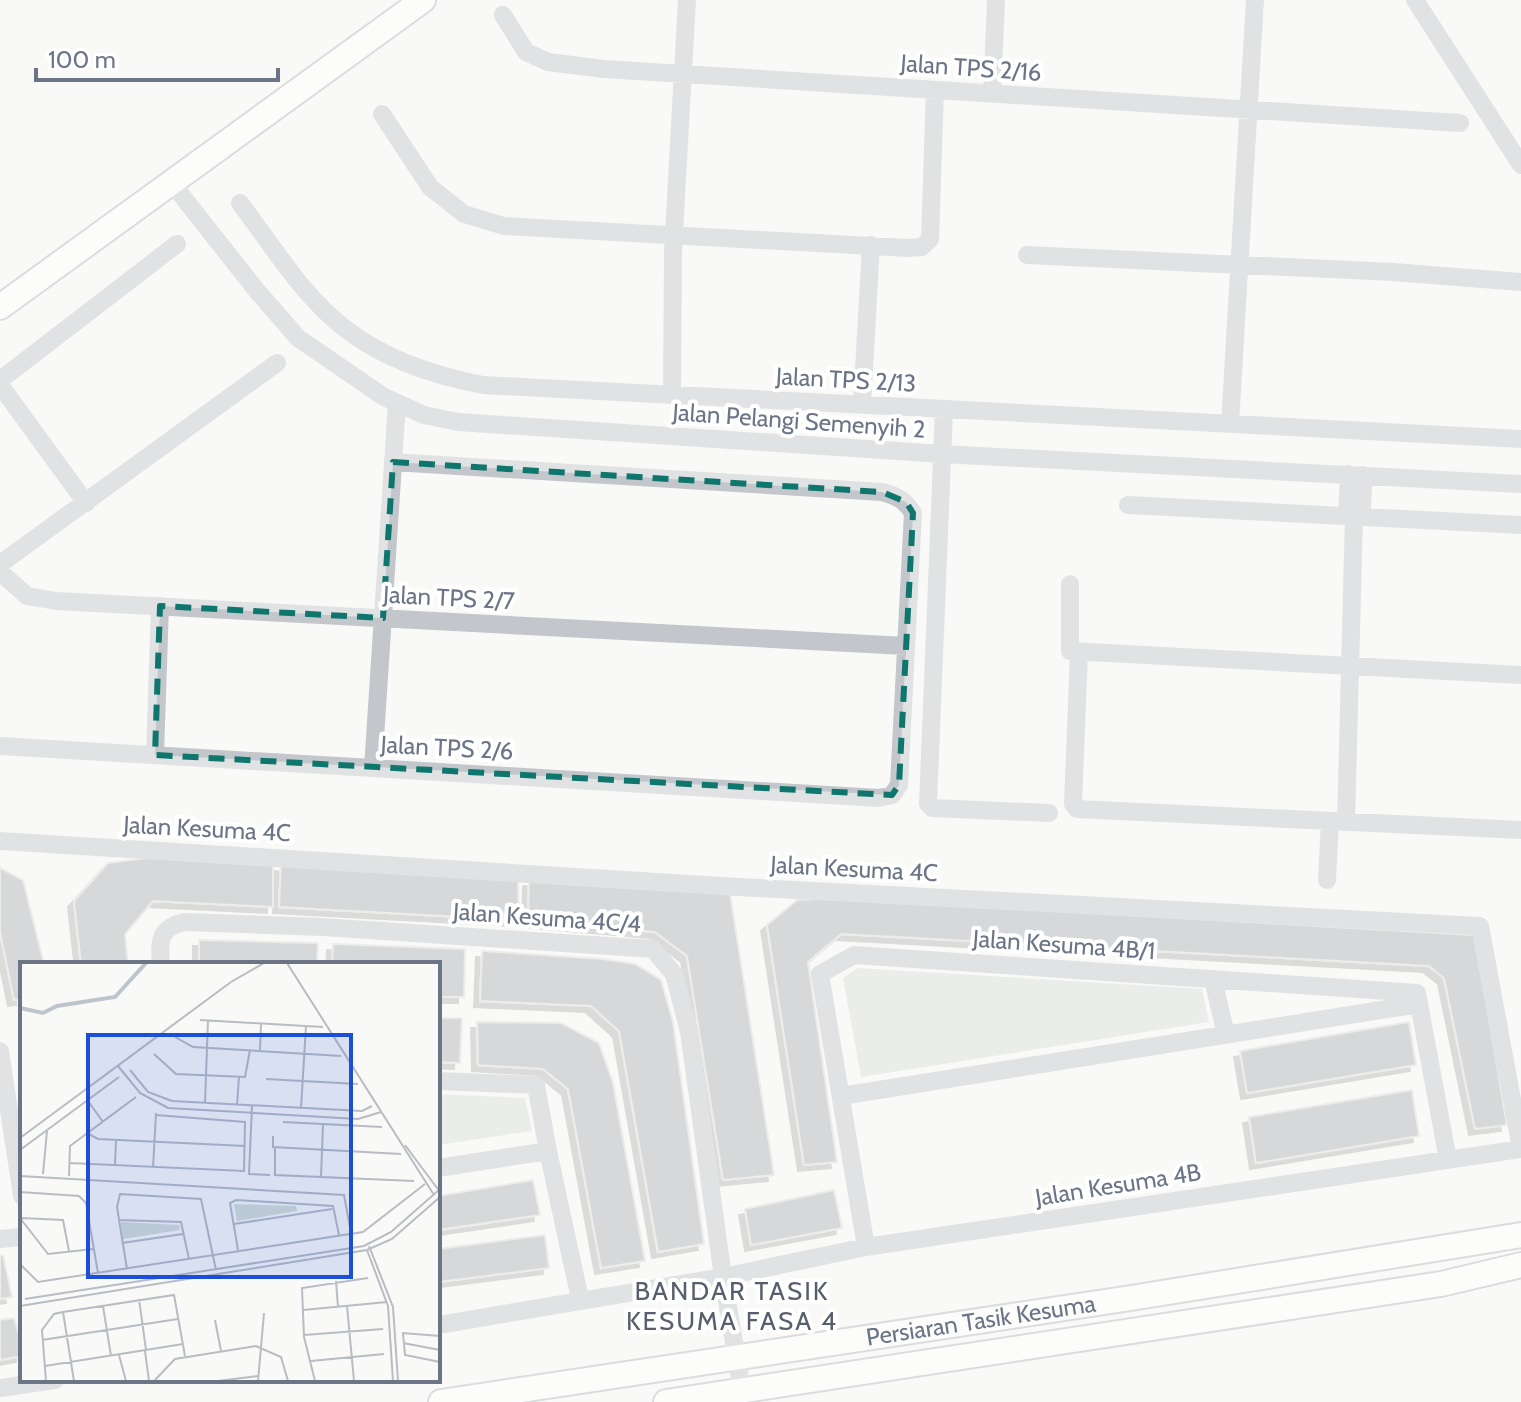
<svg xmlns="http://www.w3.org/2000/svg" width="1521" height="1402" viewBox="0 0 1521 1402" font-family="Cabin,sans-serif">
<style>
.green{fill:#d8ded7}
.building{fill:#abb0b7;stroke:#dbdbd9;stroke-width:2;filter:url(#shadow)}
.lines{fill:none;stroke-linecap:round;stroke-linejoin:round}
.secondary-casing{stroke:#b6b9bf;stroke-width:28}
.street{stroke:#c3c6ca;stroke-width:18}
.secondary{stroke:#fff;stroke-width:24}
.marked{fill:none;stroke:#0f766e;stroke-width:6;stroke-dasharray:16 10;stroke-linejoin:round}
.labels{text-anchor:middle;stroke-width:8;stroke-linejoin:round;paint-order:stroke}
.street-label{font-size:24px;fill:#6b7586;stroke:#fff}
.neighbourhood-label{font-size:26px;letter-spacing:2px;fill:#585f6c;stroke:#fff}
.inset-river{fill:none;stroke:#bdc4cb;stroke-width:4}
.inset-road{fill:none;stroke:#b8bcc3;stroke-width:2}
.view{fill:#1d4ed8;fill-opacity:0.15;stroke:#1d4ed8;stroke-width:4}
.inset-edge{fill:none;stroke:#6b7586;stroke-width:4}
</style>
<defs>
<filter id="shadow"><feDropShadow dx="-6" dy="6" stdDeviation="0" flood-color="#0004"/></filter>
</defs>
<rect width="100%" height="100%" fill="#f9f9f7"/>
<path class="green" d="M858 968 1202 989 1209 1022 861 1077 843 978Z
M438 1094 525 1098 532 1131 438 1145Z"/>
<path class="building" d="M155 857 273 862V907L153 901 125 934 128 964H81L74 901 108 863Z
M281 865 518 877 519 920 279 907Z
M0 868 23 880 44 964H22V999L14 1000 0 932Z
M529 880 730 893 774 1175 723 1180 687 956 655 932 528 921Z
M835 898 1475 935 1507 1125 1475 1129 1444 978 1429 966 841 934 808 962 837 1162 804 1165 767 925 797 900Z
M199 940 318 943 317 964H199Z
M333 944 465 949 464 997H438V964H332Z
M482 951 603 959 635 964 661 980 673 1022 704 1244 658 1252 619 1031 591 1006 480 1001Z
M438 1018H462L460 1063 438 1062Z
M477 1022 561 1023 599 1043 613 1083 645 1261 601 1268 568 1089 543 1069 478 1065Z
M1409 1022 1416 1065 1247 1093 1240 1051Z
M1412 1090 1419 1136 1256 1163 1249 1117Z
M533 1180 540 1215 438 1230V1196Z
M834 1190 842 1228 751 1245 745 1209Z
M545 1235 549 1268 438 1282V1249Z
M3 1255 12 1297 0 1299V1256Z
M14 1318 22 1345V1356L0 1360V1320Z"/>
<g class="lines">
<g class="secondary-casing">
<g id="secondary">
<path d="M0 307 423 0"/>
<path id="s1" d="M441 1402 1131 1298 1521 1235"/>
<path d="M666 1402 1441 1284 1521 1265"/>
</g>
</g>
<path class="street" d="M1415 0 1521 165
M503 15 526 52 548 62 604 69 1460 123
M992 93 996 0
M382 114 430 187 464 214 504 226 908 248 922 247 930 239 935 90
M171 182 257 291 298 338 384 397 424 415 458 422 942 454 1521 484
M240 203C272 245 303 297 347 330 386 360 436 376 483 385L1521 439
M1027 255 1393 272 1521 282
M0 380 177 244
M0 385 86 503
M672 395 673 251 687 0
M862 405 871 245
M944 410 928 804 932 808 1049 813
M1230 424 1255 0
M1128 505 1521 525
M1347 516 1349 474
M1362 517 1363 475
M0 564 277 363
M0 572 27 596 56 601 906 646
M1070 584V651L1521 675
M1079 652 1073 804 1077 809 1521 830
M0 746 879 798 892 795 899 785 913 513C905 500 897 496 882 492L393 462
M155 755 160 606
M373 768 397 403
M1346 822 1354 516
M0 841 738 887 1480 926 1521 1148
M1327 880 1330 821
M161 964C159 941 159 928 184 922L323 927 653 949 674 974 689 1032 723 1277 742 1390
M1213 979 1226 1035
M0 1051 22 1196
M438 1081 536 1085 548 1151 580 1299
M841 1096 1419 1004
M438 1168 548 1151
M0 1239 22 1237
M866 1247 820 974 854 955 1417 993 1448 1160
M438 1325 723 1277 866 1247 1521 1149
M0 1388 55 1380"/>
<use href="#secondary" class="secondary"/>
</g>
<path d="M0 0H1521V1402H0ZM393 462 882 492 906 502 913 513 899 785 892 795 155 755 160 606 383 618Z" fill="#f9f9f7" fill-opacity=".55" fill-rule="evenodd"/>
<path class="marked" d="M393 462 882 492 906 502 913 513 899 785 892 795 155 755 160 606 383 618Z"/>
<g class="labels">
<g class="street-label">
<text transform="translate(971 68) rotate(4)" y="8">Jalan TPS 2/16</text>
<text transform="translate(846 380) rotate(3)" y="8">Jalan TPS 2/13</text>
<text transform="translate(799 421) rotate(4)" y="8">Jalan Pelangi Semenyih 2</text>
<text transform="translate(449 598) rotate(3)" y="8">Jalan TPS 2/7</text>
<text transform="translate(447 748) rotate(3)" y="8">Jalan TPS 2/6</text>
<text transform="translate(207 829) rotate(3)" y="8">Jalan Kesuma 4C</text>
<text transform="translate(854 869) rotate(3)" y="8">Jalan Kesuma 4C</text>
<text transform="translate(547 918) rotate(4)" y="8">Jalan Kesuma 4C/4</text>
<text transform="translate(1064 945) rotate(4)" y="8">Jalan Kesuma 4B/1</text>
<text transform="translate(1118 1185) rotate(-9)" y="8">Jalan Kesuma 4B</text>
<text dy="8" stroke="none"><textPath href="#s1" startOffset="546">Persiaran Tasik Kesuma</textPath></text>
</g>
<g class="neighbourhood-label">
<text x="732" y="1300">BANDAR TASIK<tspan x="732" dy="30">KESUMA FASA 4</tspan></text>
</g>
</g>
<g transform="translate(20 962)">
<rect width="420" height="420" fill="#f9f9f7"/>
<path d="M214 242 276 244 277 249 217 259ZM101 260 159 263 160 268 103 277Z" fill="#d8ded7"/>
<path class="inset-river" d="M0 46 23 51 37 44 95 35 126 1"/>
<path class="inset-road" d="M267 1 414 233M180 58 303 65M155 75 173 85 321 94M240 88 241 61M134 92 156 112 225 115 230 88M98 104 120 131 148 146 338 157 361 150M110 108 128 130 152 139 342 149 352 144M246 117 338 122M68 139 83 160M185 141 188 58M217 143 219 115M232 144 229 212 250 213M281 146 286 64M263 160 362 165M67 171 78 177 225 184M253 174V185L381 192M0 176 211 20 244 1M385 183 420 230M255 185V213L394 219M0 188 99 115M50 201 224 209 225 160 136 153M95 203 96 178M133 206 136 151M23 212 27 169M0 214 324 233 331 271M49 214 50 184 116 135M301 215 303 162M0 230 59 234 66 241 78 311M0 256 28 292 73 287M1 256 43 258 49 289M98 258 161 260 169 297M214 262 312 247M102 281 163 272M349 284 373 345 378 419M218 288 210 241 216 238 313 244 319 273M347 288 368 344 373 419M0 302 18 320 343 270 405 222M107 307 97 245 100 232 181 237 196 308M316 319 318 345M5 337 344 284 371 270 420 227M119 337 126 388M0 344 347 288 372 277 420 235M83 344 91 394M327 344 334 419M283 348 367 340M43 350 54 419M195 358 201 389M284 373 363 367M420 374 383 371 385 393 420 400M22 378 158 357M383 381 420 388M125 389 129 419M99 393 106 419M291 399 364 392M25 404 163 382M26 419 22 368 34 352 43 350 154 333 165 394M134 419 155 397 236 384 261 395 268 419M198 419 238 414M238 419 244 351M295 419 284 375 282 326 348 316"/>
<path class="view" d="M68 73H331V315H68Z"/>
<rect width="420" height="420" class="inset-edge"/>
</g>
<path d="M36 68v12h242v-12" fill="none" stroke="#6b7586" stroke-width="4"/>
<text x="48" y="68" font-size="24" fill="#6b7586" stroke="#ffffff" stroke-width="6" paint-order="stroke">100 m</text>
</svg>
